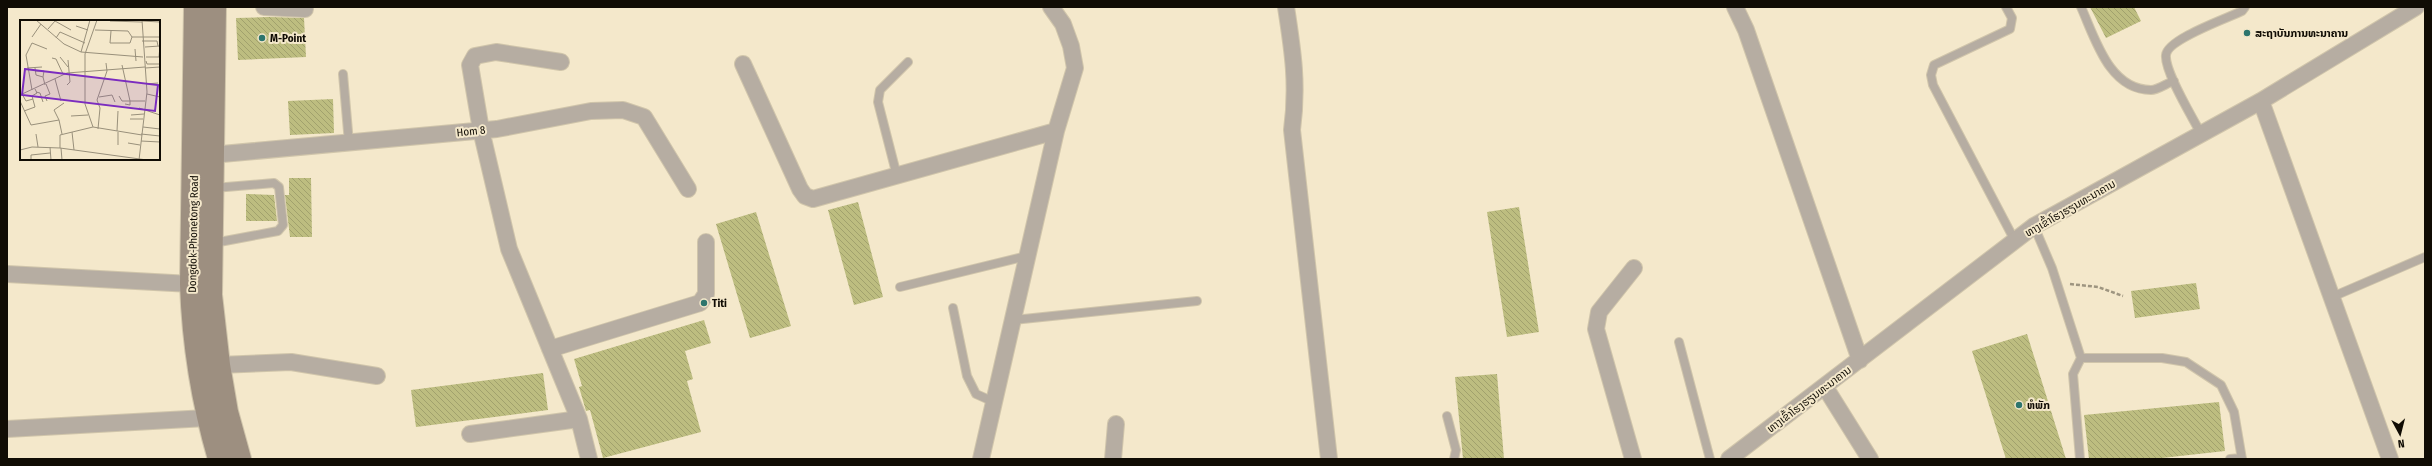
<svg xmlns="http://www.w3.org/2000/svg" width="2432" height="466" viewBox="0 0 2432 466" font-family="'Fira Sans Condensed','Noto Sans Lao',sans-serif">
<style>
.building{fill:url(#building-back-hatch)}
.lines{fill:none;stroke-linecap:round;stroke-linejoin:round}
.lane-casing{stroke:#d0c5ab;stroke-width:10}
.street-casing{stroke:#d0c5ab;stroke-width:18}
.secondary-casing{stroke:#d0c5ab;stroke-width:24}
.path{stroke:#9e9580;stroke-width:2.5;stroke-dasharray:4 2;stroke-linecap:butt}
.lane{stroke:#b6ada2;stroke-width:8}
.street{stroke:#b6ada2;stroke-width:16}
.secondary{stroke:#9d8f80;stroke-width:22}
.poi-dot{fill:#2d756d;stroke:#f4e8cb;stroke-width:1.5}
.labels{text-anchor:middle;stroke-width:4;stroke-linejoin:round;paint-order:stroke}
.poi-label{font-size:11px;font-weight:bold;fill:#100c04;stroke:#f4e8cb;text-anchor:start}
.street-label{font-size:11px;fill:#100c04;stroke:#f4e8cb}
.inset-road{fill:none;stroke:#99907b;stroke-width:1}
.view{fill:#7b2cbf;fill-opacity:0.15;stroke:#7b2cbf;stroke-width:2}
.inset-edge{fill:none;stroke:#100c04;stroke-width:2}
</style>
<defs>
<pattern id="building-back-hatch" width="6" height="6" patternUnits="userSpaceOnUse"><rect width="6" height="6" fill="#bdbd80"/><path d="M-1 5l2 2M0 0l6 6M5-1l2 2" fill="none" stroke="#a1a16d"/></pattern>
</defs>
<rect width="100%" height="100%" fill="#f4e8cb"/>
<path class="building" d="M2090 7H2134L2141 21 2106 38Z
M268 17 304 18 306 57 238 60 236 18Z
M333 99 334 133 290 135 288 101Z
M289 178H311L312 237H290L285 195H289Z
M246 194 274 195 277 221H246Z
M858 202 883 297 854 305 828 210Z
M1519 207 1539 332 1507 337 1487 212Z
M756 212 791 326 750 338 716 224Z
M2196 283 2200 309 2135 318 2131 291Z
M704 320 711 343 685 351 693 379 687 381 701 432 603 458 590 410 586 411 579 387 582 386 574 359Z
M2027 334 2066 459H2006L1972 351Z
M543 373 548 410 416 427 411 390Z
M1497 374 1504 459H1463L1455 377Z
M2219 402 2225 451 2153 459H2089L2084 415Z"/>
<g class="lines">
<g class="lane-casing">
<path id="lane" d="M2006 7 2012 18 2010 29 1934 65 1931 75 1933 85 2015 241
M2081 7C2095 38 2109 90 2151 90 2158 90 2167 83 2174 81
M343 74 349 143
M2201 134C2193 118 2164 71 2166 55 2167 39 2228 18 2242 11L2245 7
M897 176 878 102 880 90 908 62
M2034 226 2052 268 2081 358H2162L2186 362 2221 385 2234 412 2242 459
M214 243 278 231 283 225 279 187 274 183 214 188
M900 287 1027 256
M2332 297 2425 257
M953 308 967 376 976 394 994 402
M1013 320 1197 301
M1679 342 1710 459
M1447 416 1456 450 1454 459
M2080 459 2073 374 2081 358
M2230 459 2242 458"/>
</g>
<g class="street-casing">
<path id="street" d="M264 7 305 9
M1286 7C1293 52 1298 85 1292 130L1329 459
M1735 7 1746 30 1860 360
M561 62 496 52 475 56 470 65 481 130 509 249 579 419 589 459
M743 64 800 189 805 196 813 199 1056 131
M2261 101 2390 459
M211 155 497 129 591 111 623 110 644 117 688 189
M7 274 191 284
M550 349 700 303 706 294V242
M219 365 291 362 377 376
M1825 387 1870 459
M7 429 207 418
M470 434 579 419
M981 459 1056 131 1075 68 1071 46 1063 24 1051 7
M1113 459 1116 424
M1633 459 1596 329 1599 312 1634 268
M1729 459 2034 226 2261 101 2416 7"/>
</g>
<g class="secondary-casing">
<path id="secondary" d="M195 7 191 284C193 344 202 401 219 459
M215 7 211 295 219 365 227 412 240 459"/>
</g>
<path class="path" d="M2070 284 2098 287 2123 296"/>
<use href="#lane" class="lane"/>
<use href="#street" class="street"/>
<use href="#secondary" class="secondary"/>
</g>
<g class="poi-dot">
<circle cx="2247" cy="33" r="4"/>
<circle cx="262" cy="38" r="4"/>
<circle cx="704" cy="303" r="4"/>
<circle cx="2019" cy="405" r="4"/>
</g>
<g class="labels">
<g class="poi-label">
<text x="2255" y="37">ສະຖາບັນການທະນາຄານ</text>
<text x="270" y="42">M-Point</text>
<text x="712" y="307">Titi</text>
<text x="2027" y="409">ຫໍພັກ</text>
</g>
<g class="street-label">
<text transform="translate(471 131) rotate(-6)" y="4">Hom 8</text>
<text transform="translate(2070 208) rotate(-30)" y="4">ທາງເຂົ້າໂຮງຮຽນທະນາຄານ</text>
<text transform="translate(193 234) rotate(-89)" y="4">Dongdok-Phonetong Road</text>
<text transform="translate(1809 399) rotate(-37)" y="4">ທາງເຂົ້າໂຮງຮຽນທະນາຄານ</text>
</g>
</g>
<g transform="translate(20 20)">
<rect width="140" height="140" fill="#f4e8cb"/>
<path class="inset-road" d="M16 0 44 24 61 32 123 37M90 1 122 2M122 1 140 2M56 6 68 10M28 9 35 1 51 10M75 10 108 11 112 17H140M91 11 90 23H110L112 17M12 17 21 4M36 18 40 12 65 23M122 21H137L138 26M125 27 140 26 139 37M115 29 116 41M61 32 70 0M40 37 48 47M126 37H139M32 38 36 39 43 54M126 41 127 44H140M102 45 110 81V85L105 84M7 48 22 47M15 48 16 55 23 57 25 65M125 48 140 47M15 51H24L23 57M35 59 41 81M26 64 30 74 25 76 27 81M126 64 138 63M47 65 50 62 48 40M12 70 6 35 12 23 27 29M16 72 20 73 23 82M2 74 6 81 13 79M127 74 140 77M0 75 47 53 125 47M99 76 102 81H125M79 77 92 75 95 82M0 81 11 105 39 100 34 90 44 83M119 88 140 95M4 91 15 87 12 76 17 73 15 69M111 95 124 94M51 96 68 95M110 99H123M39 100 42 114M73 107 65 84V34L77 0M123 107 140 109M78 109 80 88 77 80 87 51 86 43M97 111 98 91M52 112 54 130M16 114 18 127M121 114 140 116M121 121 140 122M108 123 120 125M98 125V112M30 127 31 140M40 128V115L73 107 122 115M41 128 42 140M0 130 12 127 40 128 127 140M11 140V135L30 133M119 140 127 72 122 0"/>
<path class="view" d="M5 49 138 65 135 91 2 75Z"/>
<rect width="140" height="140" class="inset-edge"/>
</g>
<rect width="2432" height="466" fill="none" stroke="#100c04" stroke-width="16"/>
<g transform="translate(2400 434) rotate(173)" stroke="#f4e8cb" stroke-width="3" paint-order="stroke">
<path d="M0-3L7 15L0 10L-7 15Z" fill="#100c04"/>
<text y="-6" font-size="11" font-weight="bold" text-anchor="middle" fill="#100c04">N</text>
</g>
</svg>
